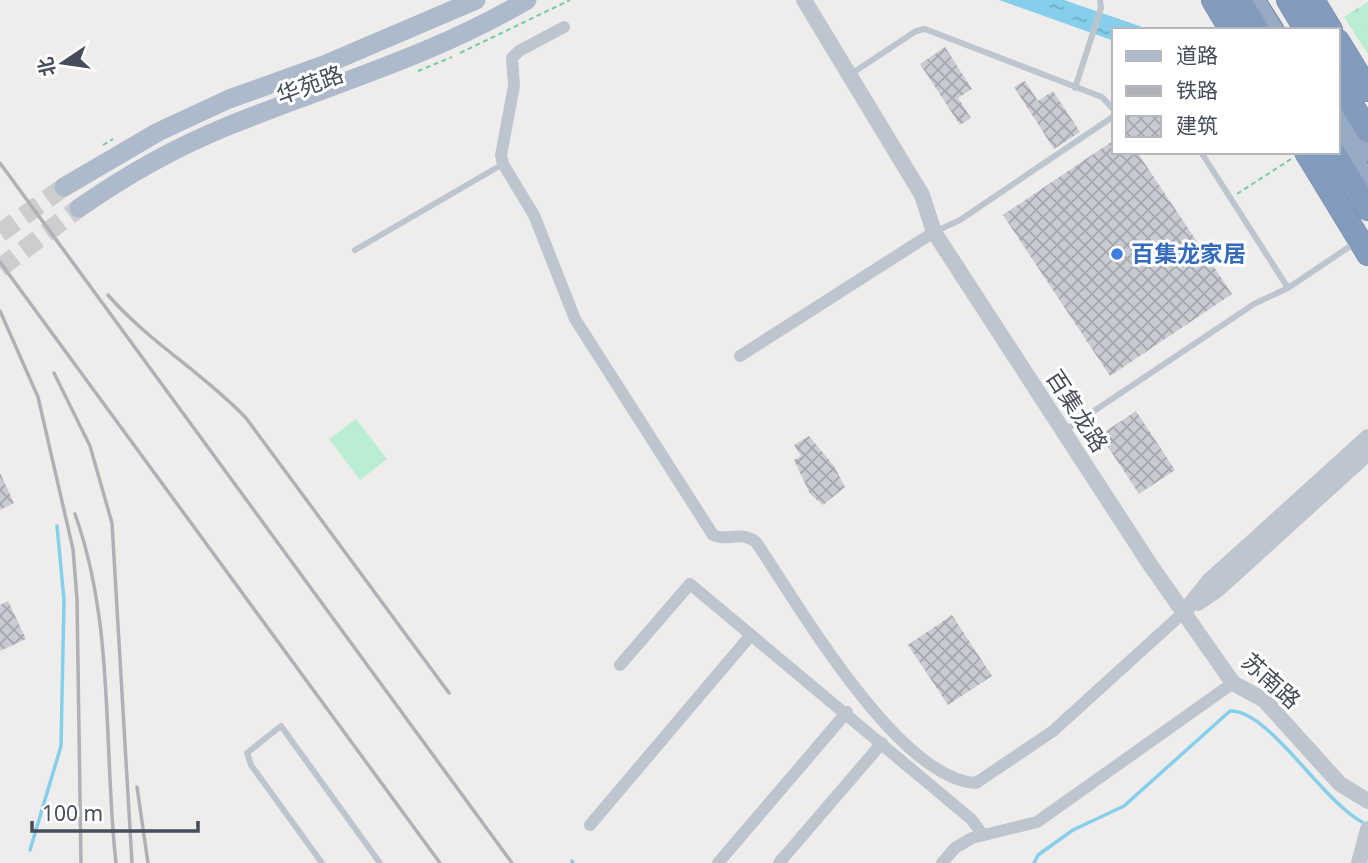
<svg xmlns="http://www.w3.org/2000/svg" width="1368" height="863" viewBox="0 0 1368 863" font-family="'Noto Sans','Noto Sans SC',sans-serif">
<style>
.grass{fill:url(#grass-tufts)}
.park{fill:#b9eed2}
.water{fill:url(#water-ripples)}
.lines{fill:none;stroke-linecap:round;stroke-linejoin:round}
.stream{stroke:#86cfec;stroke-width:3.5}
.building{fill:url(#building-cross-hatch)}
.primary-tunnel{stroke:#cdcdcf;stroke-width:19;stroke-dasharray:19 10;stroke-linecap:butt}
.trunk-casing{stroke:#6f86a8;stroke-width:23}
.motorway-casing{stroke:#6f86a8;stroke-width:24}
.path{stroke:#72cca6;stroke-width:2;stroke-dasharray:5 3.5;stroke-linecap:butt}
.service{stroke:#bdc6cf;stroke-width:6}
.minor{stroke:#bdc6cf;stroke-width:12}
.tertiary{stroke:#bdc6cf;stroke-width:16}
.primary{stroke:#acbacc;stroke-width:19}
.trunk{stroke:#98aac4;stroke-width:21}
.motorway{stroke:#839bbc;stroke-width:23}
.rail{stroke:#afb1b7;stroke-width:3.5}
.shop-dot{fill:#3f7fe0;stroke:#fff;stroke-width:2.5}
.labels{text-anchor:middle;stroke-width:6;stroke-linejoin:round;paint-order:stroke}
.street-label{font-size:23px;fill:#454e5a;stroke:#fff}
.shop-label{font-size:23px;font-weight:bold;fill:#366cbe;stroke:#fff;text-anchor:start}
</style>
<defs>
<pattern id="grass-tufts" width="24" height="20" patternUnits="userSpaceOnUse" patternTransform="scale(1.75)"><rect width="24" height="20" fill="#b9eed2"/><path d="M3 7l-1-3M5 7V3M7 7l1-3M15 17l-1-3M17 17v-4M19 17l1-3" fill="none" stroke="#a0ceb7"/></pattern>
<pattern id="water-ripples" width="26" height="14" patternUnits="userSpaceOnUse" patternTransform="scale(1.75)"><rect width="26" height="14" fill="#86cfec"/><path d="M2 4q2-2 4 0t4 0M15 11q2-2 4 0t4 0" fill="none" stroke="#6faac2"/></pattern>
<pattern id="building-cross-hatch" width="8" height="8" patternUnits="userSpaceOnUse" patternTransform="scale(1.75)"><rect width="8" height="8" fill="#c9cbd3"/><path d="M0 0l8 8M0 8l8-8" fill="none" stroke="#a5a7ae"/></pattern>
</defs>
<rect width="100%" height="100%" fill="#efedec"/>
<path class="grass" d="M1368 2V54L1344 17Z"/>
<path class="park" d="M356 419 387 459 360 480 329 439Z"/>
<path class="water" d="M999 0H1064L1151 30H1114V41Z"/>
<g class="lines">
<path class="stream" d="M30 850 61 746 64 600 57 526
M572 861 573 863
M1034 863 1038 855 1073 830 1124 806 1230 711C1268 709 1322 801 1362 822"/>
</g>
<path class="building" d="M945 47 972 89 958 98 971 118 960 125 920 64Z
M1025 81 1038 101 1053 91 1080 132 1054 149 1014 87Z
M1114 140V152H1137L1232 294 1110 376 1003 215Z
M1136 411 1175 470 1139 494 1100 435Z
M809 436 834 466 845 487 823 505 810 494 794 460 801 456 794 445Z
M0 473 14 503 0 510Z
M8 601 26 639 0 651V605Z
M952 615 992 676 948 705 908 645Z"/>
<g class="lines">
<path class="primary-tunnel" d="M0 233 64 187
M0 268 79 208"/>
<g class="trunk-casing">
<path id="trunk" d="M1254 0 1273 30
M1347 117 1368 151
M1338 136 1368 184"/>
</g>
<g class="motorway-casing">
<path id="motorway" d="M1213 0 1231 30
M1239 0 1257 30
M1288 0 1306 30
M1313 0 1331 30
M1338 41 1368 90
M1338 82 1368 131
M1306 152 1368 254
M1333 152 1368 209"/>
</g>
<path class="path" d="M460 53 570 0
M418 71 452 57
M103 145 113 139
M1237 194 1291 159"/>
<path class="service" d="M851 74 916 31 925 29 1102 97 1114 110
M1075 88 1101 8 1100 0
M1201 152 1288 288
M934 232 960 220 1114 116
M355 250 503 164
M1064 431 1254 304 1288 288 1355 243
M322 863 251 765 247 753 281 726 380 863"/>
<path class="minor" d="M564 27 519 51 512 58 514 86 501 155 503 164 534 215 575 319 713 535C727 542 740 530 756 542 798 604 898 779 976 783L1053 731 1184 612
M740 356 934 232
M620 665 690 584 971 819 983 835
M590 825 751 635
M718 863 847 712
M779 863 882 743
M942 863 955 848 972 838 1037 822 1233 683"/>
<path class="tertiary" d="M804 0 922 195 934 232 1149 563 1233 683 1264 700 1340 784 1368 801
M1198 603 1217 590 1368 453
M1184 612 1209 581 1368 437
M1359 863 1368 829"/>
<path class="primary" d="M64 187 158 132 229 99 324 65 476 0
M79 208C125 176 176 147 228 126 329 85 433 56 527 0"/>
<use href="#trunk" class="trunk"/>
<use href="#motorway" class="motorway"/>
<path class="rail" d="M0 163 512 863
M0 262 440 863
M108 295C149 342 203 373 246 418L449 693
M0 311 38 397 73 549 77 599 81 863
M54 373 90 446 112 523 132 863
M75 514C115 626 103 746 116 863
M137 787 148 863"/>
</g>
<circle class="shop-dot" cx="1117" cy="254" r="7"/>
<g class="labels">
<g class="street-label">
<text transform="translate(310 85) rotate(-20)" y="8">华苑路</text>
<text transform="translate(1077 411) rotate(57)" y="8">百集龙路</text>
<text transform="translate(1271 681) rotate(42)" y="8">苏南路</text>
</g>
<g class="shop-label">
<text x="1131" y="262">百集龙家居</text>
</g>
</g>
<rect x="1112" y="28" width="228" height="126" fill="#ffffff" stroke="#b5b8bd" stroke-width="2"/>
<rect x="1126" y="51" width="35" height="10" fill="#acbacc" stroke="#b5b8bd" stroke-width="2"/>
<text x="1176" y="63" font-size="21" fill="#454e5a">道路</text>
<rect x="1126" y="86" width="35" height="10" fill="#afb1b7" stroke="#b5b8bd" stroke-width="2"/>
<text x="1176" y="98" font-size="21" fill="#454e5a">铁路</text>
<rect x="1126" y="116" width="35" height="21" fill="url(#building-cross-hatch)" stroke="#b5b8bd" stroke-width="2"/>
<text x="1176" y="133" font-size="21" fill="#454e5a">建筑</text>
<g transform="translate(63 63) rotate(257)" stroke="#ffffff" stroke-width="5" paint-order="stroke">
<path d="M0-5L12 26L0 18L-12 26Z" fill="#454e5a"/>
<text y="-10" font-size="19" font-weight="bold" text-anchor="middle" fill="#454e5a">北</text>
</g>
<path d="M32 821v10h166v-10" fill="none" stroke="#454e5a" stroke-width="3.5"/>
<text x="42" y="821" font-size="21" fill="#454e5a" stroke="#ffffff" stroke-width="5" paint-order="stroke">100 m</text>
</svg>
